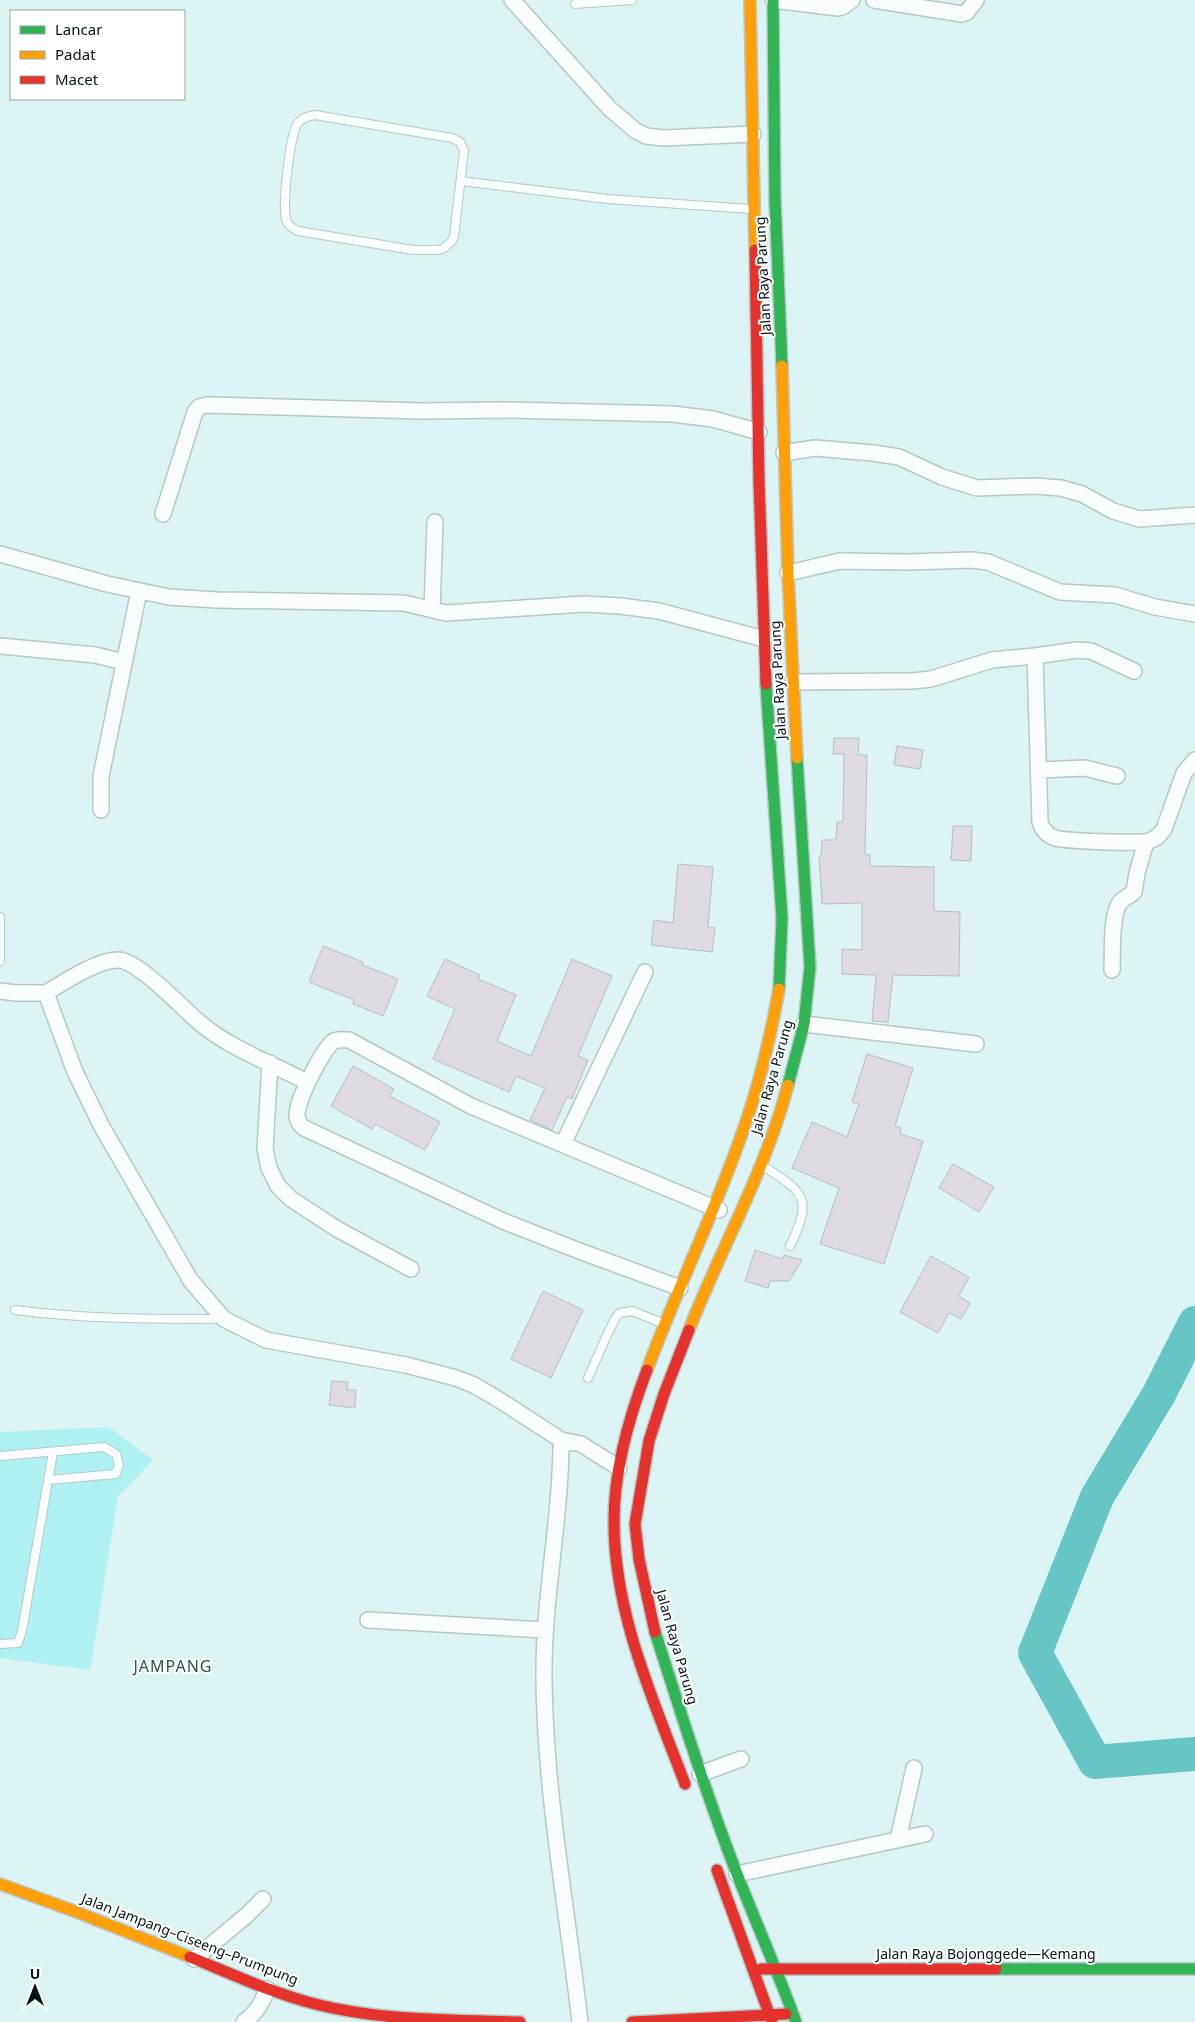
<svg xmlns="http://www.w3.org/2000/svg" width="1195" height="2022" viewBox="0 0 1195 2022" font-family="'Noto Sans',sans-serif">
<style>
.green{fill:#aff0f1}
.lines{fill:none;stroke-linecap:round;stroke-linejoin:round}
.river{stroke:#67c5c6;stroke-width:34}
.building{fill:#dfdae2;stroke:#b9bdc0}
.lane-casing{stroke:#b6c8c8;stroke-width:10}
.street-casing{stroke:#b6c8c8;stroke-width:18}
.fast-casing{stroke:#b6c8c8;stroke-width:14}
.slow-casing{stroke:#b6c8c8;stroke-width:14}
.jam-casing{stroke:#b6c8c8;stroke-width:14}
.lane{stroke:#fafdfd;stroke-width:8}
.street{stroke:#fafdfd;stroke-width:15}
.fast{stroke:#30b455;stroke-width:11}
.slow{stroke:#ff9f0a;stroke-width:11}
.jam{stroke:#e5322d;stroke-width:11}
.labels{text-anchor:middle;stroke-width:4;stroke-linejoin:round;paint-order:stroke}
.street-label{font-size:14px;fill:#041314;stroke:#fff}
.quarter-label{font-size:16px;letter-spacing:1px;fill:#2b5252;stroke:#fff}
</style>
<rect width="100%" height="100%" fill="#dcf3f3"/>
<path class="green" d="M109 1427 153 1460 118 1497 90 1670 0 1658V1432Z"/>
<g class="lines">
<path class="river" d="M1195 1323 1159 1394 1097 1497 1035 1653 1095 1762 1195 1754"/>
</g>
<path class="building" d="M834 738H859L858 755H867L865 854 870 855V866L934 867V911L960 912 959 976 893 975 888 1022 872 1021 876 975 842 974V949L862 950V903L822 904 819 856H821L822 840H836L837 822H843L844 754H833Z
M897 746 923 750 920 769 894 765Z
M953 826H972L971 861 951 860Z
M678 864 713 867 708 927 715 928 712 952 651 945 654 920 673 923Z
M323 946 363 962 362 965 398 979 383 1016 353 1004 354 1000 309 982Z
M445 959 480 975 478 979 516 995 497 1041 531 1056 572 959 612 976 578 1056 588 1060 572 1099 567 1097 552 1130 530 1120 545 1088 516 1076 509 1092 433 1059 455 1009 427 996Z
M867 1054 913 1068 895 1126 901 1128 900 1134 923 1141 884 1264 820 1244 839 1188 792 1168 812 1122 847 1137 859 1104 852 1102Z
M353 1066 394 1089 390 1096 440 1122 425 1150 375 1124 372 1129 331 1106Z
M953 1164 994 1187 979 1212 939 1188Z
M755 1250 783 1259 784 1255 802 1260 789 1281H770L768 1288 745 1281Z
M931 1256 969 1277 959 1296 970 1303 961 1319 949 1313 938 1333 900 1312Z
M543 1291 583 1310 551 1378 511 1359Z
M332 1381 348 1382 347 1390H356L355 1408 329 1405Z"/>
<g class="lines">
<g class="lane-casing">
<path id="lane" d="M575 4 632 0
M315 115 452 138 460 142 464 151 454 236 452 241 444 248 438 250H413L298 231C294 229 289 226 287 222 281 210 290 133 298 123 302 118 309 116 315 115Z
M461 181 608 199 750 209
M0 917V961
M766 1168C806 1193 812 1200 790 1246
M15 1310C84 1319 153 1319 222 1319
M588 1378 607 1335 616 1317 620 1313 632 1311 662 1323
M0 1456 104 1447 116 1454 119 1465 116 1474 48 1480
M0 1644 18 1643 22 1631 53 1452"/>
</g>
<g class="street-casing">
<path id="street" d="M512 0 610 109 636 131 646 136 663 138 753 134
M773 0 838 8 842 7 852 0
M874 0 962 14 967 12 976 0
M784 453 815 448 873 453 899 457 942 477 977 488 1035 486 1061 488 1082 494 1113 511 1139 519 1195 515
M163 514 195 412 199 407 207 405 421 411 504 410 673 414 713 419 759 432
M0 554 107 584 169 597 217 600 404 603 446 613 584 604 620 606 659 611 764 639
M788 573 840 561 908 562 972 560 988 562 1060 592 1115 595 1155 607 1195 614
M432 610 435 522
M0 646 95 655 124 662
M1035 656 1077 650 1091 651 1134 671
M793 682 913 681 931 679 992 660 1035 656 1040 822C1042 829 1047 835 1055 838 1064 841 1140 844 1149 841 1156 839 1160 835 1164 829L1184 773 1195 760
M1039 770 1085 768 1117 776
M101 810V776L139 591
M1112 970C1113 953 1110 913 1121 901 1125 898 1130 895 1134 892L1137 873 1146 842
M0 991 15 993H46L75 1072 102 1127 191 1281 224 1319 266 1340 406 1365 456 1378 474 1385 501 1401 561 1440 581 1444 619 1468
M46 993C64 982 99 959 119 960 140 962 182 1008 200 1023 231 1049 271 1063 307 1082
M804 1024 976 1044
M270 1063 265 1149 269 1168 278 1186 291 1199 337 1229 411 1269
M563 1144 645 972
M680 1288 582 1252 503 1221 304 1128C300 1125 297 1120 297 1115 296 1102 323 1048 334 1041 338 1039 344 1040 349 1040L471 1106 719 1210
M561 1440C561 1520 543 1599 544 1679 545 1793 567 1908 580 2022
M368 1620 545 1630
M700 1774 741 1759
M898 1840 914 1768
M737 1874 925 1834
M194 1959 247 1915 263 1899
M244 2022C255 2014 263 2002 267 1989"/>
</g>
<g class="fast-casing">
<path id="fast" d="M773 0 775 200 782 366
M766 684 782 918 779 989
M788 1085 804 1024 810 967 797 758
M655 1632C681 1713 706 1794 737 1874 756 1923 778 1972 796 2022
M996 1969H1195"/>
</g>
<g class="slow-casing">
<path id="slow" d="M750 0 755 250
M782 366 788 573 797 758
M689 1330C721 1248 766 1170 788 1085
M647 1370C678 1286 718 1206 746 1122 761 1078 771 1034 779 989
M0 1884 74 1911 190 1957"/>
</g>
<g class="jam-casing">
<path id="jam" d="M755 250 759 481 766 684
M647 1370C629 1417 614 1470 614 1521 614 1614 653 1699 685 1784
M655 1632 639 1559 635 1524 649 1441 664 1394 689 1330
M717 1870 772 2022
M190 1957C232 1974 272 1993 315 2004 382 2021 452 2020 520 2022
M761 1969H996
M632 2022 786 2014"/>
</g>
<use href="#lane" class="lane"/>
<use href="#street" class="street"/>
<use href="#fast" class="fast"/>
<use href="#slow" class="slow"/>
<use href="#jam" class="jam"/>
</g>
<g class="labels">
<g class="street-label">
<text transform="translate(763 276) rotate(-93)" y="5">Jalan Raya Parung</text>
<text transform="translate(778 680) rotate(-93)" y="5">Jalan Raya Parung</text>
<text transform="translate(772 1077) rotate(-74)" y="5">Jalan Raya Parung</text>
<text transform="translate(677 1647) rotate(74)" y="5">Jalan Raya Parung</text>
<text transform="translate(190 1939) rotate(21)" y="5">Jalan Jampang–Ciseeng–Prumpung</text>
<text x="986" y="1959">Jalan Raya Bojonggede—Kemang</text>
</g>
<g class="quarter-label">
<text x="173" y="1672">JAMPANG</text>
</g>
</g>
<rect x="10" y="10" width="175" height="90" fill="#ffffff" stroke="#9ba1a1"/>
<rect x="20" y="26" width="25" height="8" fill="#30b455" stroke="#9ba1a1"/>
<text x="55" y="35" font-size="15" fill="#041314">Lancar</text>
<rect x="20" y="51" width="25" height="8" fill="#ff9f0a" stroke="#9ba1a1"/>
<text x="55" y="60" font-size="15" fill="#041314">Padat</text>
<rect x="20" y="76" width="25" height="8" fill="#e5322d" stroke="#9ba1a1"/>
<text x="55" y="85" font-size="15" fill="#041314">Macet</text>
<g transform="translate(35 1987)" stroke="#ffffff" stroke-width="4" paint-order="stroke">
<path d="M0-4L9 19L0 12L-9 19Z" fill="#041314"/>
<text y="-8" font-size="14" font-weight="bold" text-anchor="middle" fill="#041314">U</text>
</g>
</svg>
